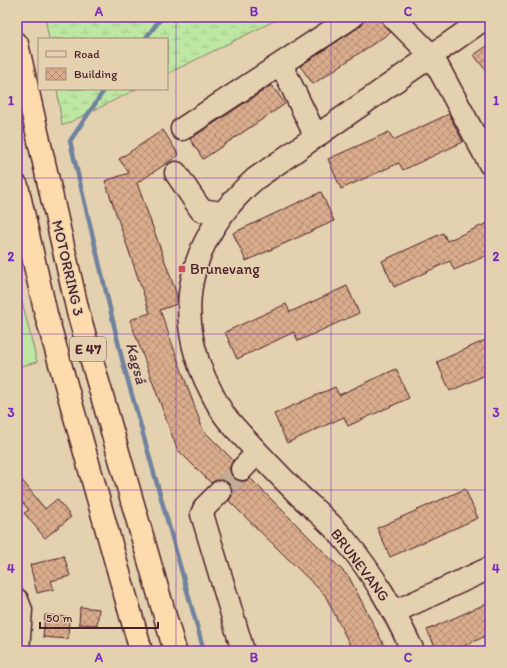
<svg xmlns="http://www.w3.org/2000/svg" width="507" height="668" viewBox="0 0 507 668" font-family="Itim,sans-serif">
<style>
.grass{fill:#bee7a3;stroke:#848367}
.wetland{fill:url(#wetland-marsh);stroke:#848367}
.lines{fill:none;stroke-linecap:round;stroke-linejoin:round}
.stream{stroke:#70829e;stroke-width:4.5}
.building{fill:url(#building-cross-hatch);stroke:#4a1f2b}
.minor-tunnel{stroke:#c5ad95;stroke-width:22;stroke-dasharray:22 11;stroke-linecap:butt}
.minor-casing{stroke:#4a1f2b;stroke-width:25}
.highway-casing{stroke:#4a1f2b;stroke-width:25}
.minor{stroke:#e4d1af;stroke-width:22}
.highway{stroke:#fddbac;stroke-width:22}
.grid{fill:none;stroke:#7b2cbf;stroke-width:1;stroke-opacity:0.55}
.poi-dot{fill:#d1495b;stroke:#e4d1af;stroke-width:1.5}
.labels{text-anchor:middle;stroke-width:3;stroke-linejoin:round;paint-order:stroke}
.shield{fill:#e4d1af;stroke:#785453;stroke-width:1}
.shield-label{font-size:14px;font-weight:bold;fill:#4a1f2b}
.street-label{font-size:15px;fill:#4a1f2b;stroke:#e4d1af}
.poi-label{font-size:15px;fill:#4a1f2b;stroke:#e4d1af;text-anchor:start}
.water-label{font-size:16px;font-style:italic;fill:#543848;stroke:#e4d1af}
.neatline{fill:none;stroke:#7b2cbf;stroke-width:1.5}
.grid-label{font-size:13px;text-anchor:middle;font-weight:bold;fill:#7b2cbf}
</style>
<defs>
<pattern id="wetland-marsh" width="20" height="14" patternUnits="userSpaceOnUse"><rect width="20" height="14" fill="#bee7a3"/><path d="M1 5h8M5 5V1M11 12h8M15 12V8" fill="none" stroke="#a5c68c"/></pattern>
<pattern id="building-cross-hatch" width="8" height="8" patternUnits="userSpaceOnUse"><rect width="8" height="8" fill="#daad8c"/><path d="M0 0l8 8M0 8l8-8" fill="none" stroke="#b38c73"/></pattern>
</defs>
<rect width="100%" height="100%" fill="#e4d1af"/>
<filter id="ink" filterUnits="userSpaceOnUse"><feTurbulence type="fractalNoise" baseFrequency=".025" numOctaves="2"/><feDisplacementMap in="SourceGraphic" scale="8" xChannelSelector="R" yChannelSelector="G"/><feConvolveMatrix kernelMatrix="1 2 1 2 8 2 1 2 1" color-interpolation-filters="sRGB"/></filter>
<g filter="url(#ink)">
<path class="grass" d="M17 281 37 362 17 367Z"/>
<path class="wetland" d="M45 17H282L167 74V39H49Z
M57 89H137L62 126Z"/>
<g class="lines">
<path class="stream" d="M145 39 162 17
M105 89 70 141 123 363 204 651"/>
</g>
<path class="building" d="M365 17H381L384 26 391 32 313 84 300 66 359 27Z
M490 44V76L474 55Z
M272 85 285 104 203 159 190 139Z
M449 114 463 142 403 170 399 163 341 189 328 159 389 132 393 140Z
M163 130 179 155 137 183 177 295V304L160 310 203 430 233 460 230 467V472L233 478 240 481H245L250 478 349 577 387 651H353L325 595 229 501 232 495V489L229 483 223 480H216L211 483 177 449 130 320 150 313 105 181 129 173 119 159Z
M321 192 334 221 246 261 233 233Z
M490 222V254L454 270 450 261 394 287 382 261 443 233 447 241Z
M347 286 359 313 298 341 294 332 237 359 225 332 286 304 290 312Z
M490 338V373L450 391 437 362Z
M396 369 409 398 348 426 344 417 287 443 274 414 335 387 339 395Z
M17 474 45 509 57 499 71 517 45 538 24 513 29 510 17 496Z
M465 489 478 518 390 557 377 528Z
M64 556 70 576 51 581 54 589 37 593 30 565Z
M490 602V634L453 651H437L427 630Z
M80 607 99 609 97 625 79 624Z
M45 615 69 617 68 639 43 637Z"/>
<g class="lines">
<path class="minor-tunnel" d="M220 492 242 469"/>
<g class="minor-casing">
<path id="minor" d="M393 17 432 56 490 164
M281 64 316 137
M182 129 352 17
M176 173 201 210 222 213
M242 469 257 453
M220 492 205 507 202 514 243 651
M17 600 21 610 18 651
M394 612 490 568
M413 651C394 611 374 574 345 540 332 524 315 510 300 496 276 472 252 447 229 421 219 410 212 393 205 379 171 303 194 233 255 179L487 17"/>
</g>
<g class="highway-casing">
<path id="highway" d="M17 44 78 312 175 651
M17 186 46 314 141 651"/>
</g>
<use href="#minor" class="minor"/>
<use href="#highway" class="highway"/>
</g>
</g>
<path class="grid" d="M176 17V651M331 17V651M17 178H490M17 334H490M17 490H490"/>
<rect class="poi-dot" x="178" y="265" width="8" height="8" rx="2"/>
<g class="labels">
<rect class="shield" x="70" y="337" width="36" height="24" rx="3"/>
<g class="shield-label">
<text x="88" y="354">E 47</text>
</g>
<g class="street-label">
<text transform="translate(68 268) rotate(77)" y="5">MOTORRING 3</text>
<text transform="translate(360 565) rotate(53)" y="5">BRUNEVANG</text>
</g>
<g class="poi-label">
<text x="190" y="274">Brunevang</text>
</g>
<g class="water-label">
<text transform="translate(137 363) rotate(75)" y="6">Kagså</text>
</g>
</g>
<rect width="507" height="668" fill="none" stroke="#e4d1af" stroke-width="44"/>
<rect x="38" y="38" width="130" height="52" fill="#e4d1af" stroke="#a68a7a"/>
<rect x="46" y="51" width="20" height="6" fill="#e4d1af" stroke="#a68a7a"/>
<text x="74" y="58" font-size="12" fill="#4a1f2b">Road</text>
<rect x="46" y="68" width="20" height="12" fill="url(#building-cross-hatch)" stroke="#a68a7a"/>
<text x="74" y="78" font-size="12" fill="#4a1f2b">Building</text>
<path d="M40 622v6h118v-6" fill="none" stroke="#4a1f2b" stroke-width="2"/>
<text x="46" y="622" font-size="12" fill="#4a1f2b" stroke="#e4d1af" stroke-width="3" paint-order="stroke">50 m</text>
<rect x="22" y="22" width="463" height="624" class="neatline"/>
<g class="grid-label">
<text x="99" y="16">A</text>
<text x="254" y="16">B</text>
<text x="408" y="16">C</text>
<text x="11" y="105">1</text>
<text x="496" y="105">1</text>
<text x="11" y="261">2</text>
<text x="496" y="261">2</text>
<text x="11" y="417">3</text>
<text x="496" y="417">3</text>
<text x="11" y="573">4</text>
<text x="496" y="573">4</text>
<text x="99" y="662">A</text>
<text x="254" y="662">B</text>
<text x="408" y="662">C</text>
</g>
</svg>
